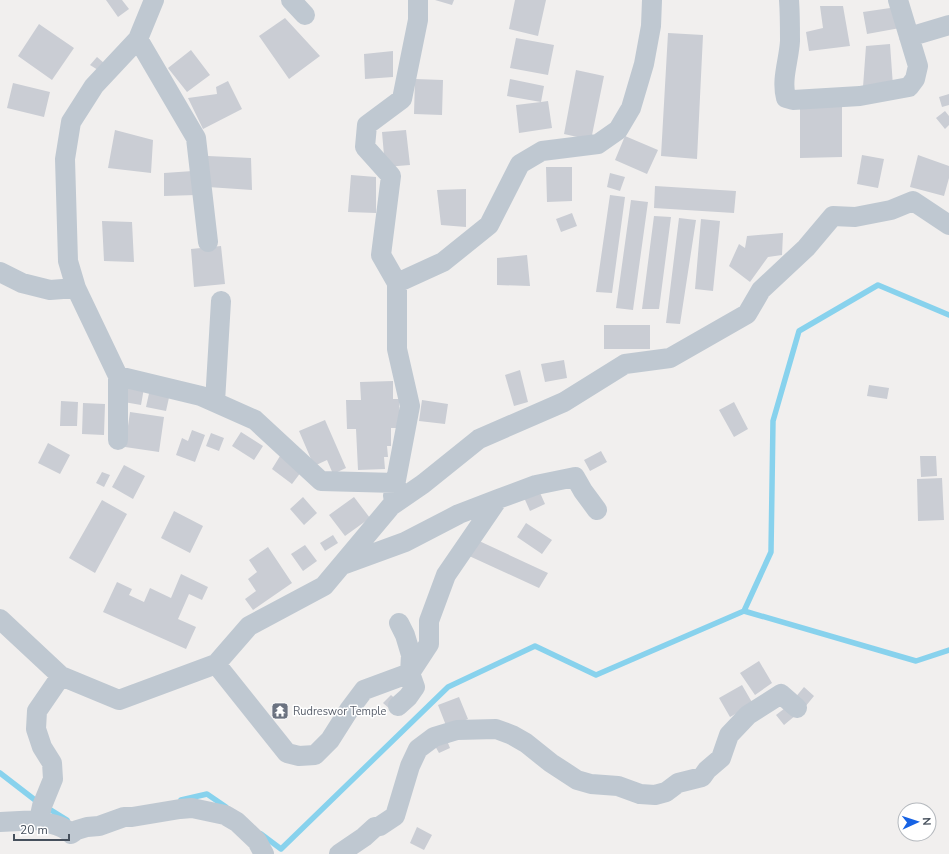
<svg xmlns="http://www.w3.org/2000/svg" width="949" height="854" viewBox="0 0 949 854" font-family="'Nunito Sans',sans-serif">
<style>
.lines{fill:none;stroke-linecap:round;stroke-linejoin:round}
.stream{stroke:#88d2ed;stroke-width:5.5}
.building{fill:#cacdd4}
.street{stroke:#bfc8d1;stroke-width:20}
.labels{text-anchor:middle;stroke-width:3;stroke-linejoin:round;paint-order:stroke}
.worship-label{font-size:11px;fill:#5b616d;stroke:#fff;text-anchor:start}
</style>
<rect width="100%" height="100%" fill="#f1efee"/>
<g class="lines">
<path class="stream" d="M744 611 771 552 773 421 799 331 878 285 949 315
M0 773 35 800
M181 800 207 794 226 807
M46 807 67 820
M261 834 281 849 448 687 535 646 596 675 744 611 916 661 949 650"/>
</g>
<path class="building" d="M106 0H122L129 9 118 17Z
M435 0H454L452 5Z
M515 0H546L538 36 509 29Z
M820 6H843L850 46 809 51 806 32 823 28Z
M897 7 900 28 867 34 863 12Z
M285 18 320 56 289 79 259 36Z
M39 24 74 48 52 80 18 56Z
M668 33 703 35 697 159 661 156Z
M516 38 554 45 548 75 510 68Z
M890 44 893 86 863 87 866 46Z
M191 50 210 75 187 92 168 68Z
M393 51V77L365 79 364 54Z
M97 57 104 63 98 70 90 65Z
M576 70 604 76 591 140 564 134Z
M415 79 443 80 442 115 414 114Z
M510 79 544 86 541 102 548 101 552 128 519 133 516 105 541 102 507 96Z
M228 81 242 109 203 129 188 98 217 94 216 87Z
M13 83 50 92 44 117 7 108Z
M949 94V105L942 107 939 97Z
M800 105H842V157L800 158Z
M945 111 949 116V125L945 129 936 118Z
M115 130 153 140 151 173 108 168Z
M406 130 410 165 385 167 382 132Z
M625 136 658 150 647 174 615 160Z
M862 155 884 159 878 188 857 184Z
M918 155 949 166V178L944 196 910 187Z
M208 156 251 158 252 190 208 187Z
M546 167H572V201L547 202Z
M193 171 196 195 164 196V173Z
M610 173 625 177 620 191 607 187Z
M351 175 376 177V213L348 212Z
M655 186 736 191 734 213 654 208Z
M466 189V227L441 225 437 190Z
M610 195 625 197 612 293 596 292Z
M631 200 648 202 633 310 616 308Z
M572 213 577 226 561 232 556 219Z
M654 216 671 217 659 309H642Z
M679 218 696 220 680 324 666 323Z
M701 219 720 221 713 291 695 289Z
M102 221 132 222 134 262 104 261Z
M783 233 782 255 768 257 750 282 729 266 739 244 745 248 747 236Z
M221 246 225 284 194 287 191 249Z
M527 255 530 286 497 285V258Z
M604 325H650V349H604Z
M564 360 567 378 545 382 541 364Z
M520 370 528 402 514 406 505 375Z
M393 381V399H399L400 428H391V446H387L388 457H384L385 469 358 470 356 429H347L346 400H361L360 382Z
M127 385 144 388 141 405 124 402Z
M869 385 889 388 887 399 867 396Z
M150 389 170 393 166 411 146 407Z
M422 400 448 404 445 424 419 421Z
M61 401 78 402 77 426H60Z
M734 402 748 429 734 437 719 410Z
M83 403 105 404 104 435 82 434Z
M130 412 164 417 159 452 125 447Z
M325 420 346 468 333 474 327 460 314 466 299 431Z
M192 430 205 435 195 462 176 455 182 438 188 441Z
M241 432 263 446 254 460 232 446Z
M211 433 224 438 219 451 206 446Z
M48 443 70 455 60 474 38 463Z
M601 451 607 462 590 471 584 460Z
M280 456 301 472 292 484 272 469Z
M920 456H936L937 476 921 477Z
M124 465 145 476 133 499 112 487Z
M102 472 110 475 104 487 96 483Z
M942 478 944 520 918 521 917 479Z
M537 486 545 504 530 511 522 493Z
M303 497 317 513 304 525 290 509Z
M354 497 370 518 345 536 329 515Z
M102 500 127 514 95 573 69 558Z
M174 511 203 526 190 553 161 538Z
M526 523 552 540 542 554 517 537Z
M333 535 338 543 325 551 320 543Z
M477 540 548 573 539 588 467 555Z
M305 545 317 561 303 571 291 554Z
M268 547 292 583 253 610 245 599 256 591 248 579 257 572 249 560Z
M181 574 208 587 202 600 189 594 178 619 196 627 186 649 103 612 117 582 132 589 129 595 144 602 150 588 171 598Z
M759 661 772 683 755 695 740 673Z
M742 685 753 704 730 717 719 698Z
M804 687 814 696 805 707 794 699Z
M391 695 399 702 391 710 383 703Z
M459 697 468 719 447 728 438 705Z
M789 705 796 715 784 725 776 715Z
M446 738 450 748 439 753 434 744Z
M417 827 432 835 424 850 410 843Z"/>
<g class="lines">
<path class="street" d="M154 0 138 39 94 86 71 122 65 159 68 261 76 288 118 376 201 396 255 420 321 481 396 483
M291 0 305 15
M789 0C790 13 790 28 790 41 789 60 781 79 786 98L793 100 860 96 909 87 915 79 918 66 898 0
M909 37 949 25
M138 39 196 138 208 242
M0 272 22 283 50 290 76 288
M397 283 381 255 391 176 365 147 367 125 402 99 418 20V0
M118 376V440
M215 402 221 301
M393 496 410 406 397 349V283L443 262 489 225 520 164 542 151 598 144 618 130 631 108 644 64 651 26 652 0
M342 565 405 542 459 514 498 499 536 485 575 477 583 491 597 510
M0 619 61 676 119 700 216 664 249 626 324 586 391 506 423 484 479 439 564 402 625 364 670 358 747 314 761 290 806 248 833 216 855 217 891 210 913 201 949 225
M216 664 287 753 299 756 315 755 330 740 349 710 364 690 410 673 429 644V621L446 575 498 499
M398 706 408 697 415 687 410 673 411 655 405 635 399 623
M39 820C50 825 63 824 71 834L77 830 87 827 99 826 124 817H132L180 809 192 808 225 815 237 822 257 841 264 854
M0 822 39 820 42 806 53 779 52 763 42 747 36 729 37 711 61 676
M339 854 364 837 375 827 380 826 395 816 410 766 418 749 434 737 457 730 496 729 512 735 526 743 551 763 577 780 591 784 618 786 640 794 655 795 666 792 678 783 702 777 707 770 721 758 729 735 748 715 781 694 797 708"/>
</g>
<defs>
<g id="temple-square" transform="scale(0.9)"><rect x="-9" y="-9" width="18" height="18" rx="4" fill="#6b7280" stroke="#fff"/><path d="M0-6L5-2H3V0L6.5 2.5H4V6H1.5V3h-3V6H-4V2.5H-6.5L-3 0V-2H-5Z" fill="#fff"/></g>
</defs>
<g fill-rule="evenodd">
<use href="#temple-square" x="280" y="711"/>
</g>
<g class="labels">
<g class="worship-label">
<text x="293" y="715">Rudreswor Temple</text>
</g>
</g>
<g transform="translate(917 822) rotate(87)"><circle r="19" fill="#ffffff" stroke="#b5b9be"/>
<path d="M0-3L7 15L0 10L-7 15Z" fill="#1662e4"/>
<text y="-6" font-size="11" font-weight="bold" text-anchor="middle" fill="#46505c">N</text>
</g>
<path d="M14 834v6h55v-6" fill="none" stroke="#46505c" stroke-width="2"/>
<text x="20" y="834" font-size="12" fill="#46505c" stroke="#ffffff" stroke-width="3" paint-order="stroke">20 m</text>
</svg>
